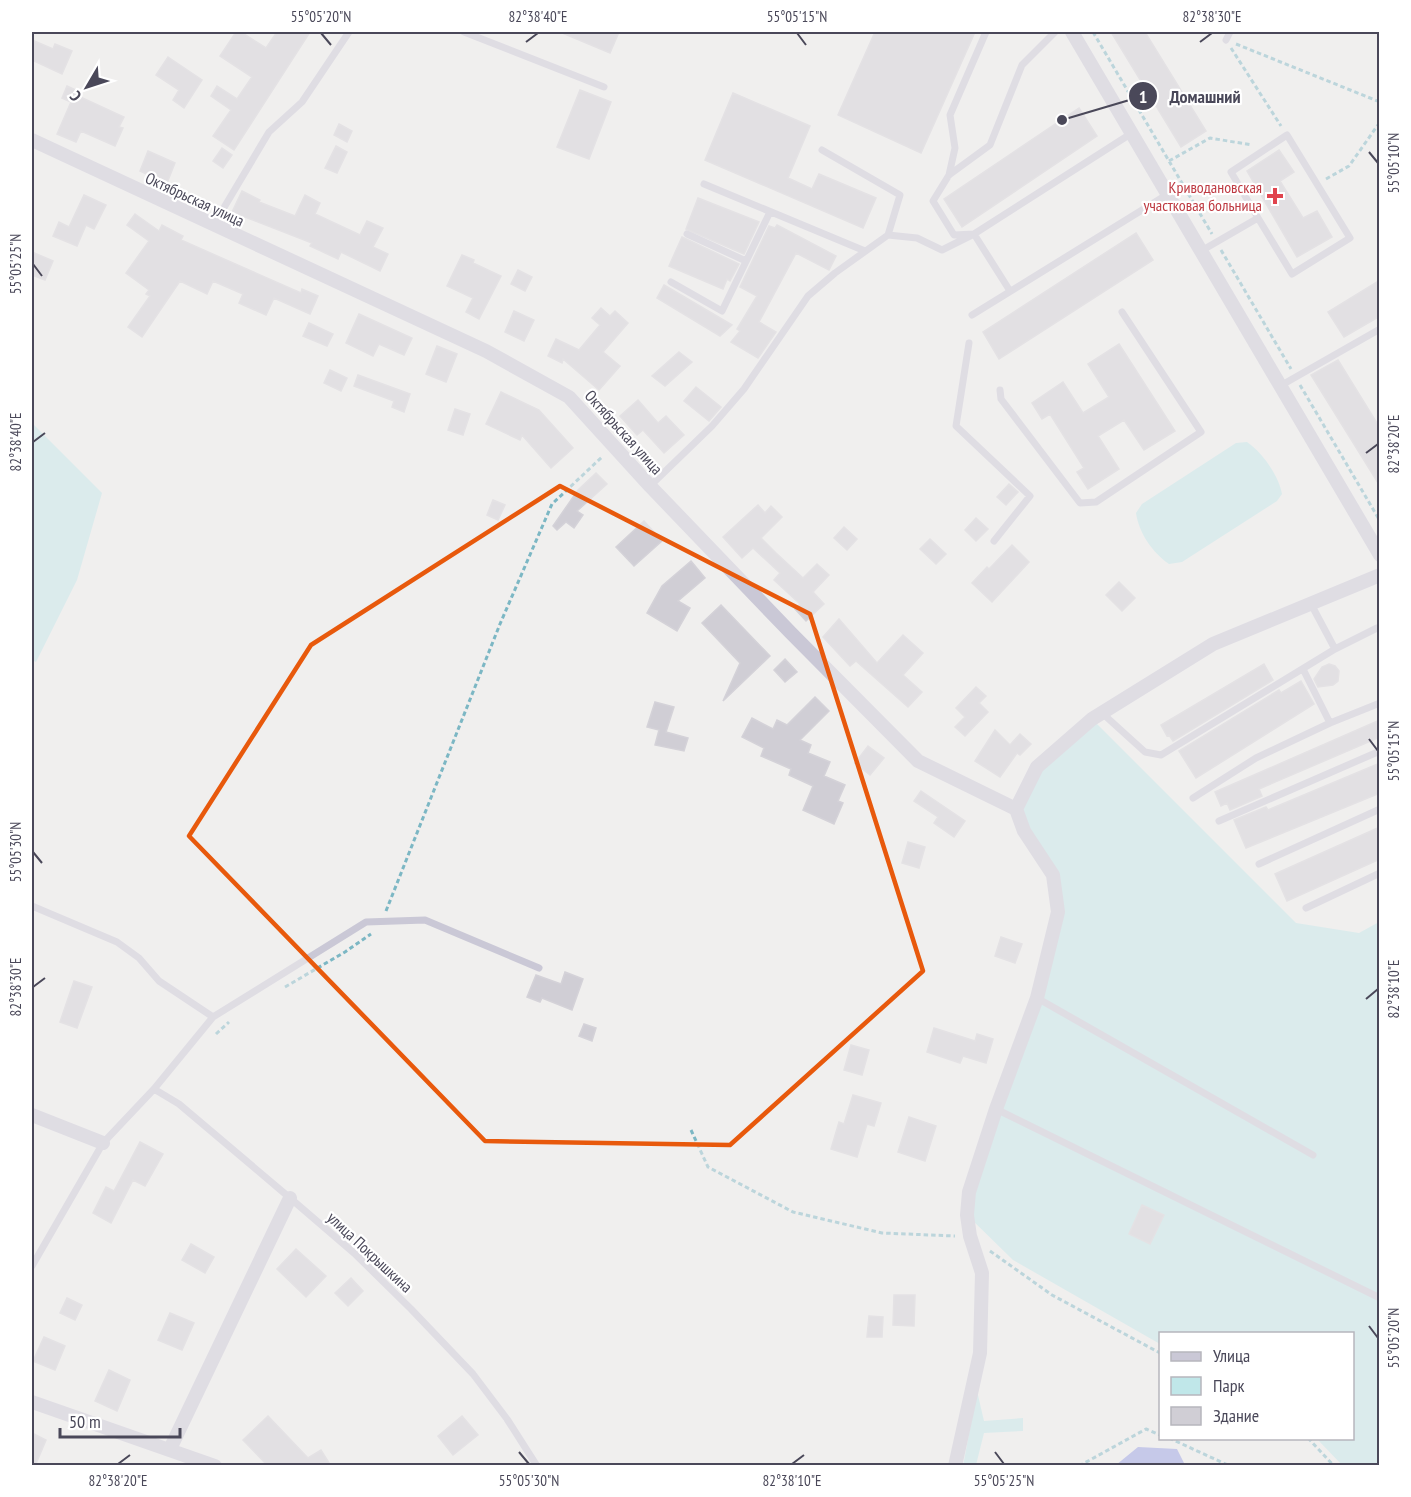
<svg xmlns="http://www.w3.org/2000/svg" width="1411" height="1497" viewBox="0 0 1411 1497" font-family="'PT Sans Narrow',sans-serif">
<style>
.green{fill:#c0e7e9}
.water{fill:#929be2}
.building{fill:#d0ced5;stroke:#d4d2d8;stroke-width:1.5}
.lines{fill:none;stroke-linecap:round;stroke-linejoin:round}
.path{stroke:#7cb7c4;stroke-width:3;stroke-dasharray:4.5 3;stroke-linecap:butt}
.service{stroke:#cac8d6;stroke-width:7}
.minor{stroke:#cac8d6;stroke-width:14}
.marked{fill:none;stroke:#e8590c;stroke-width:4.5;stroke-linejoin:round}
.ticks{fill:none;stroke:#4a4859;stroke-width:2}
.health-dot{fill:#e0444e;stroke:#fff;stroke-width:2}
.labels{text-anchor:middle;stroke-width:4.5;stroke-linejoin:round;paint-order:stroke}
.health-label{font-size:16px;fill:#be3a42;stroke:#fff;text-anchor:end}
.street-label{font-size:16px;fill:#4a4859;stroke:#fff}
.leader{fill:none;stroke:#4a4859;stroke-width:2}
.callout-dot{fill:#4a4859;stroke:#fff;stroke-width:2}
.mark-label{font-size:18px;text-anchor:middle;font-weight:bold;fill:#fff}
.callout-label{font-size:18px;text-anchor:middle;font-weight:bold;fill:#4a4859;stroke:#fff;stroke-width:4.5;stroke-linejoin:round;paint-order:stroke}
.neatline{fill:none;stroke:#4a4859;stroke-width:2}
.ticks-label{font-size:15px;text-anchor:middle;fill:#4a4859}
</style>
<rect width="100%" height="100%" fill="#f0efee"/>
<path class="green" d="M32 423 102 493 77 580 36 662 32 660Z
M1247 442C1262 452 1279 476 1282 494L1277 501 1182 562 1169 564C1152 552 1139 533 1136 513L1142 504 1236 443Z
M1092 719 1296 923 1359 933 1379 922V1465H1342L1317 1439 1352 1438V1334H1160V1344L1013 1260 967 1215 1058 912 1053 875 1016 809 1037 767Z
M977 1391 984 1421 1023 1418V1431L984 1433 976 1465 963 1466Z"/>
<path class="water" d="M1138 1447 1177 1449 1185 1465H1116Z"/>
<path class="building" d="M236 32H241L266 48 277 32H310L234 150 213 136 231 110 211 96 217 86 237 99 252 77 220 56Z
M560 32H619L610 53Z
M875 32H975L921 153 838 115Z
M1111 32H1145L1206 131 1181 147Z
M32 40 53 49 55 44 72 51 62 74 32 60Z
M168 57 202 80 184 108 173 100 179 90 156 75Z
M67 86 78 91 76 95 124 117 119 127 123 128 115 146 81 131 76 142 57 134 71 102 62 98Z
M580 90 611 102 589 159 557 147Z
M733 93 810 126 788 178 812 189 819 174 876 198 863 228 705 160Z
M1079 108 1097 136 962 227 944 199Z
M339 124 352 131 347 142 334 135Z
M336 146 347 152 337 173 325 168Z
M222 148 232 155 223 168 213 161Z
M1279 150 1294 172 1280 181 1303 218 1317 211 1332 237 1297 257 1247 171Z
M148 151 175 163 167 183 140 171Z
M242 191 260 200 259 202 295 216 305 195 320 203 315 214 360 235 367 221 383 228 373 247 388 254 380 271 341 252 338 259 310 246 312 243 232 212Z
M84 195 106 205 94 229 86 225 77 246 53 236 59 222 69 227Z
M698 198 759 222 744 254 686 229Z
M135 214 159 231 162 225 183 236 181 240 301 293 302 289 318 296 310 314 274 298 266 315 239 303 243 294 213 281 207 294 180 281 142 337 128 327 150 296 146 294 149 290 126 273 149 241 127 225Z
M777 225 836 256 829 270 796 253 759 322 776 332 758 358 731 342 740 331 737 329 757 296 740 287 769 226 775 228Z
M1136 233 1153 260 999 359 983 332Z
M682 237 739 264 730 281 727 279 723 289 669 266Z
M32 252 53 261 45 280 32 275Z
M462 255 474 260 473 263 501 276 479 319 466 312 473 298 447 286Z
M518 270 532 277 525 291 511 284Z
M1380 280V316L1344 337 1328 312Z
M664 285 732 325 720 336 657 298Z
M601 308 610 316 615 311 628 323 603 352 620 366 599 390 563 359 562 363 548 356 556 339 579 350 600 325 592 318Z
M514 311 534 320 524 341 505 332Z
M359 314 412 338 404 355 379 344 373 356 346 343Z
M309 323 333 334 327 346 303 336Z
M1119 344 1175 431 1144 450 1124 420 1098 436 1119 469 1088 489 1077 472 1084 468 1050 414 1042 419 1032 403 1063 382 1083 413 1109 397 1088 364Z
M437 346 457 354 446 382 426 374Z
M679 352 692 362 665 386 652 376Z
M1338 360 1380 428V486L1311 375Z
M330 370 347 378 341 391 324 383Z
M358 375 410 394 404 412 392 407 394 401 354 386Z
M696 387 721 407 709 421 684 401Z
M501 392 539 410 573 448 551 468 522 435 520 440 486 424Z
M638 400 658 423 666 416 684 435 664 453 643 430 637 435 620 416Z
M455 409 470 414 463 435 448 430Z
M596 473 607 484 577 511 583 515 574 528 566 522 557 530 553 526 578 490Z
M1009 484 1018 492 1006 505 997 497Z
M493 500 505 505 498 520 487 515Z
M758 505 765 513 771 506 782 517 761 538 776 553 803 578 817 564 829 575 813 592 824 604 806 621 795 609 800 604 774 580 780 573 753 548 742 558 723 537Z
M976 518 988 529 976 541 965 530Z
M644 521 662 541 634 566 616 547Z
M844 527 857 539 847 550 834 538Z
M930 539 946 554 936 564 920 549Z
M1012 545 1029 562 992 602 972 583 987 567 989 569Z
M691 561 705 578 678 601 690 608 677 631 647 613 662 586Z
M1119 582 1135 598 1122 611 1106 595Z
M721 605 770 656 723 701 740 663 702 623Z
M839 619 877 663 903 635 923 653 903 675 922 692 908 707 856 661 850 666 823 637Z
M785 659 797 672 785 682 774 670Z
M1264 664 1273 680 1173 741 1169 735 1167 736 1161 725Z
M1329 664 1335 666 1339 671 1338 681 1333 685 1318 687 1314 679 1322 667Z
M1301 681 1314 704 1196 778 1179 751 1279 690 1281 693Z
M976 687 986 696 979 703 988 712 965 736 955 727 965 717 956 708Z
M815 697 829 711 800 740 811 745 808 753 830 762 824 776 845 785 838 801 843 803 834 824 803 810 813 786 789 775 791 769 761 756 764 748 742 737 752 718 773 729 777 720 787 725Z
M655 702 674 707 666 732 688 738 684 751 655 745 659 730 647 727Z
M1380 720V737L1259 789 1262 796 1230 810 1227 803 1221 806 1215 792Z
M995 730 1010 745 1020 734 1031 744 1020 755 1017 753 1000 777 975 761Z
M868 746 884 758 870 775 855 763Z
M1380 763V793L1246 848 1234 820 1266 807 1268 810Z
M921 791 965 821 954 837 934 823 938 817 914 801Z
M1380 827V859L1287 901 1275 874Z
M908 842 925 847 919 868 902 863Z
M1001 937 1022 944 1015 963 995 956Z
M565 972 583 979 572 1010 542 998 540 1002 527 997 536 975 561 984Z
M74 981 92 987 77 1028 60 1022Z
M584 1024 596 1028 592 1041 579 1036Z
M934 1028 975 1041 977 1034 993 1039 986 1063 963 1056 960 1063 927 1052Z
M851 1045 869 1050 862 1075 844 1070Z
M853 1095 881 1103 874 1126 867 1124 857 1157 831 1149 839 1122 844 1124Z
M909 1117 936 1126 925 1161 898 1152Z
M140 1142 163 1154 145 1186 133 1180 111 1223 93 1213 106 1187 114 1191Z
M1142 1205 1164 1215 1150 1244 1129 1234Z
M191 1244 214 1257 205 1273 182 1260Z
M296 1249 326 1276 306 1297 277 1269Z
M351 1278 363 1291 348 1306 335 1293Z
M894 1295H915L914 1326 893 1325Z
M67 1298 82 1305 75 1320 60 1313Z
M170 1313 194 1323 182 1350 158 1340Z
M869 1316 883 1317 882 1337H867Z
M44 1337 65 1346 55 1370 33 1361Z
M109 1370 130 1380 117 1411 95 1401Z
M268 1416 308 1458 321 1450 331 1466H268L243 1440Z
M462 1416 478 1435 453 1455 438 1436Z
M32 1433 46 1440 35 1466H32Z"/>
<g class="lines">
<path class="path" d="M1093 32 1212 234
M1236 44 1380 102
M1231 48 1281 126
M1169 161 1210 138 1252 145
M1326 179 1349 166 1380 122
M1221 250 1291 369
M1300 385 1380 521
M386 911 500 624 552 504 603 456
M285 987 345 952 371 934
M216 1034 229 1022
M691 1130 708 1167 793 1212 882 1233 955 1236
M990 1251 1052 1295 1160 1353
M1169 1438 1230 1466
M1308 1438 1334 1466
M1079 1466 1146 1429 1160 1435"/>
<path class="service" d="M464 32 604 87
M1055 32 1022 65 990 145 949 175 933 201 954 235 974 234 1132 133
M1226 40 1230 32
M822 150 900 195 888 235
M949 175 955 148 950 115 986 32
M704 184 865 251
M213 226 269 132 302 102 349 32
M687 234 746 261
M1201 251 1258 218 1292 274 1350 238 1287 135 1231 172 1258 218
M671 282 722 311 770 212
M972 315 1168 194
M969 343 956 426 1030 496 994 541
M1280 386 1380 329
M1000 390 1001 399 1080 503 1096 502 1201 432 1122 312
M650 486 712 426 744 389 808 296 835 273 888 235 917 238 942 250 974 234 1010 291
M1311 604 1335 649
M1303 669 1330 723
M1102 713 1145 752 1161 755 1335 649 1377 628
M1193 798 1256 758 1330 723 1380 703
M1219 821 1380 751
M1259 864 1380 809
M32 906 117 942 139 958 159 981 213 1017
M1306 908 1380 873
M1037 998 1313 1155
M154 1089 179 1104 290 1198 354 1253 411 1309 473 1374 507 1419 537 1466
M996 1109 1380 1298
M32 1266 103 1143 154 1089 213 1017 366 922 425 920 539 968"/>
<path class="minor" d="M1072 32 1380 555
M32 140 486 351 569 397 650 486 791 633 918 761 1016 809
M32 1115 103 1143
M32 1402 215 1466
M170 1449 290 1198
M955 1466 980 1353 982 1273 970 1236 967 1215 969 1192 996 1109 1037 998 1058 912 1053 875 1024 831 1016 809 1037 767 1092 719 1213 644 1380 575"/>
</g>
<path d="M0 0H1411V1497H0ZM560 486 810 614 923 971 730 1145 485 1141 189 836 311 645Z" fill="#f0efee" fill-opacity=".55" fill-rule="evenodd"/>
<path class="marked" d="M560 486 810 614 923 971 730 1145 485 1141 189 836 311 645Z"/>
<path class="ticks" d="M321 33 331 45M797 33 806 45M526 42 538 33M1200 42 1212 33M1369 152 1378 163M33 264 42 276M33 442 45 433M1366 453 1378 444M1369 739 1378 751M33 852 42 863M33 987 45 978M1366 999 1378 989M1369 1326 1378 1338M519 1452 529 1464M995 1452 1004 1464M118 1464 130 1455M792 1464 804 1455"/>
<path class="health-dot" d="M1272 187h6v6h6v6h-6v6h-6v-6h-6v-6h6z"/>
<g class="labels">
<g class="health-label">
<text x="1262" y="193">Криводановская<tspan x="1262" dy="18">участковая больница</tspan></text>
</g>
<g class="street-label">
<text transform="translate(195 199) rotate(25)" y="6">Октябрьская улица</text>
<text transform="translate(624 432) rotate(48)" y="6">Октябрьская улица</text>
<text transform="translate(370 1252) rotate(43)" y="6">улица Покрышкина</text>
</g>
</g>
<path class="leader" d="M1062 120L1143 96"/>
<g class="callout-dot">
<circle cx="1062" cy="120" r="6"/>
<circle cx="1143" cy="96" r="15"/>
</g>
<g class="mark-label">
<text x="1143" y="103">1</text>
</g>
<g class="callout-label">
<text x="1205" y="103">Домашний</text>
</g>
<rect width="1411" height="1497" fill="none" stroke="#ffffff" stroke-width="66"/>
<rect x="1159" y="1332" width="195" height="108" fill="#ffffff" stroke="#b7b6bd" stroke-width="1.5"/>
<rect x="1171" y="1352" width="30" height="9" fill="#cac8d6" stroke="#b7b6bd" stroke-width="1.5"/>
<text x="1213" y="1362" font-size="18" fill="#4a4859">Улица</text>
<rect x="1171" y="1377" width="30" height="18" fill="#c0e7e9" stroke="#b7b6bd" stroke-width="1.5"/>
<text x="1213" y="1392" font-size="18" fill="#4a4859">Парк</text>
<rect x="1171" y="1407" width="30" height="18" fill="#d0ced5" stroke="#b7b6bd" stroke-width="1.5"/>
<text x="1213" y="1422" font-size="18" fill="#4a4859">Здание</text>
<g transform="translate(87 87) rotate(231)" stroke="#ffffff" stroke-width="4.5" paint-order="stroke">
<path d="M0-4.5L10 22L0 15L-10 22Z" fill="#4a4859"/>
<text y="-9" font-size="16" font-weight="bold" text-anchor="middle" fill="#4a4859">С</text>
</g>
<path d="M60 1428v9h120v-9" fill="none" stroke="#4a4859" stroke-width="3"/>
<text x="69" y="1428" font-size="18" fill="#4a4859" stroke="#ffffff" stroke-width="4.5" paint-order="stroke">50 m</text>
<rect x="33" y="33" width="1345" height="1431" class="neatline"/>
<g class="ticks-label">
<text x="321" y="22">55°05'20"N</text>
<text x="538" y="22">82°38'40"E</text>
<text x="797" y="22">55°05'15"N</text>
<text x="1212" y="22">82°38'30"E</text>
<text transform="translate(1394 163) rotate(-90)" y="5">55°05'10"N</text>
<text transform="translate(16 264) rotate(-90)" y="5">55°05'25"N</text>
<text transform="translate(16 442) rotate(-90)" y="5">82°38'40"E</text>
<text transform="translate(1394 444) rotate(-90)" y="5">82°38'20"E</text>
<text transform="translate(1394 751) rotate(-90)" y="5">55°05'15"N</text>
<text transform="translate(16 852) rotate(-90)" y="5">55°05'30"N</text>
<text transform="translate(16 987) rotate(-90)" y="5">82°38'30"E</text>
<text transform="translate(1394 989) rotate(-90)" y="5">82°38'10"E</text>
<text transform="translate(1394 1338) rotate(-90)" y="5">55°05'20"N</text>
<text x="118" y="1486">82°38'20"E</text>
<text x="529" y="1486">55°05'30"N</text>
<text x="792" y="1486">82°38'10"E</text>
<text x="1004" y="1486">55°05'25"N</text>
</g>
</svg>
